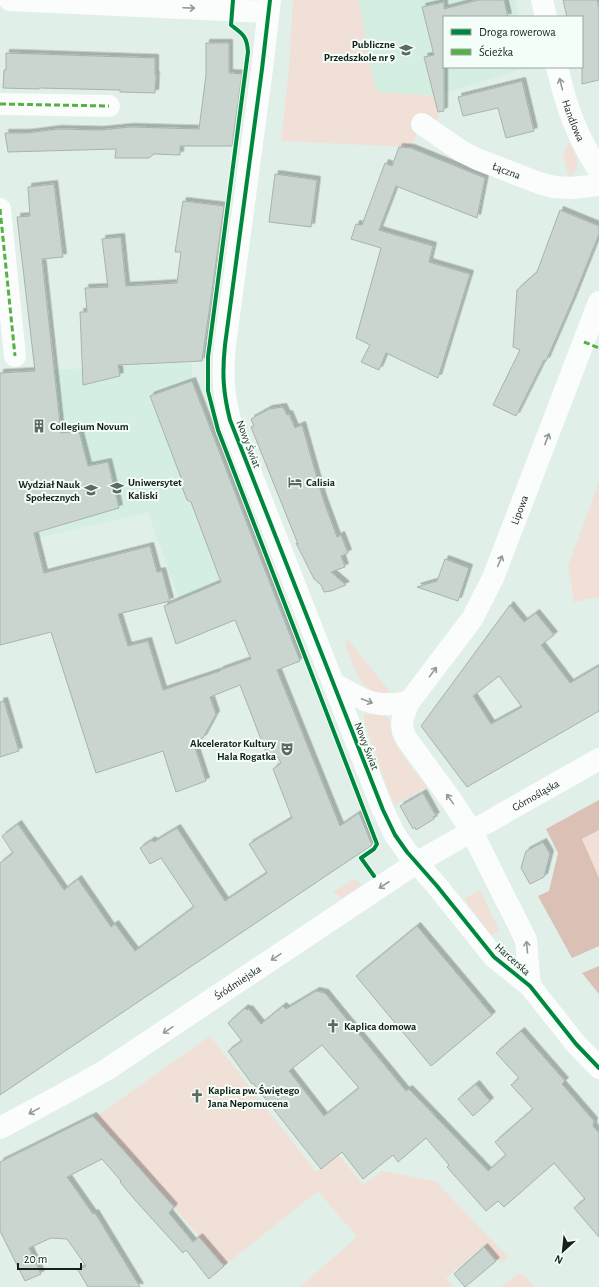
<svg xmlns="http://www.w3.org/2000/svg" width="599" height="1287" viewBox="0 0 599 1287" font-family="'Alegreya Sans',sans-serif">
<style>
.built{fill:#d4efe1}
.green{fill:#f1e0d7}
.forest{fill:#dbc0b5}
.building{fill:#c9d5ce;stroke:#a7b3ad;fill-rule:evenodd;filter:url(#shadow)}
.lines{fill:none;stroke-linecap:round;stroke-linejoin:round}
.minor{stroke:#fafdfb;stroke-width:22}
.quiet{stroke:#55b145;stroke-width:3;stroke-dasharray:6 3;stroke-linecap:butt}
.cycleway-casing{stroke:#f3fef8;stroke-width:6}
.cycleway{stroke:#00873e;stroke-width:4}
.oneway{stroke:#949a97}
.labels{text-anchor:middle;stroke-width:4;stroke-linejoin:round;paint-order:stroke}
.poi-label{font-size:11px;font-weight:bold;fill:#17211c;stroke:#f3fef8;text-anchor:start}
.street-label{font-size:11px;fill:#17211c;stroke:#f3fef8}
</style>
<defs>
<filter id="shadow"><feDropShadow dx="3.5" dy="-3.5" stdDeviation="0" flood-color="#0004"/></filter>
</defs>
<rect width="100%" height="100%" fill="#e0efe7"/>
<path class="built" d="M358 0H515L519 17H444V67H527L436 96 379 92 374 87Z
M192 362V381L228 473 230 481H231L265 573 186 620 148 512 0 547V373Z"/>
<path class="green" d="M293 0H358L375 87 379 92 436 96 439 119 422 124 410 147 281 141 289 69Z
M569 143C576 154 583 167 570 177L568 174 563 155Z
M599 482V597L574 602 568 566Z
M347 638 390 692C366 698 358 677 351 659 348 652 344 645 347 638Z
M368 713 388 717C392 722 390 731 393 738 399 753 417 774 427 787L395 805 389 793 364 721V715Z
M599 830V878L582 839Z
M354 879 362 885 342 898 333 892Z
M480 890 499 930 491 935 464 899Z
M210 1036 316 1172 339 1155 363 1185 382 1171 435 1181 508 1257 501 1263 484 1245 446 1278 453 1287H300L357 1237 318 1191 224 1266 174 1207 94 1118Z
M517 1274H523L535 1287H501Z"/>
<path class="forest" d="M599 800V830L582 839 599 878V946L572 958 538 896 549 891 558 853 546 829Z
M599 966V994L582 973Z"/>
<path class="building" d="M478 0H504L508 17H444V111L438 112 424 57 434 55 422 7 444 2V9Z
M563 0H597L599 8V80L582 84V17H567Z
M206 43H229V73L242 74 232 146H180V155L154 154 149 158H115L116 149 8 152 5 133H27L58 129 100 130 130 127 199 129 206 75Z
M6 53 155 58V75H156L155 93 120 92V90L39 88V89L3 88 4 70H6Z
M522 81 534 131 506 138 498 108 463 116 458 97Z
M399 147 411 148 485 178 477 218 396 186 379 230 433 246 429 262 470 274 438 378 386 353 379 370 361 362 370 345 356 338 381 248 351 239 356 224 362 225 385 163 392 166Z
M275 174 317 180 311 227 269 222Z
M54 184 63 257 42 259 61 433 79 431 88 466 108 462 119 508 34 533 44 573 150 546 157 572 162 571 170 601 118 614 128 646 148 641 163 690 220 671V670L251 659 235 620 176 644 164 606 221 582 191 502 187 500 182 487 183 483 150 396 192 381 300 661 277 670 340 826 359 813 372 845 71 1047 0 1095V863L13 853 2 836 18 824 64 890 78 879 111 927 115 924 135 951 194 907 161 858 150 864 140 848 152 840 154 842 177 828 225 901 267 873 249 844 292 818 273 769 281 763 278 757 269 760 240 685 210 697 216 714 203 738 193 741 206 781 176 792 163 751 96 773 51 632 0 645V373L35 371 17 217 30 216 28 187Z
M183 201 224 206 202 361 118 365 120 376 83 385 80 312H87L85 288 108 287 102 239 121 237 126 286 177 283 181 252H175Z
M560 210 599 226V234L573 299 546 361 544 360 516 416 493 405 520 350 513 347 517 290 537 272Z
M283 407 287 415 289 414 295 428 302 425 323 499 337 537 341 535 348 553 341 556 345 567 331 572 346 585 331 591 324 592 321 585 314 579 296 543 298 544 251 427 254 426 251 419 269 409Z
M445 559 469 568 458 601 417 587 437 581Z
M510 605 524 622 536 613 554 635 541 645 570 683 599 666V711L467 787 421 726ZM499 676 522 707 491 724 473 696Z
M4 701 19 751 0 757V702Z
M423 793 436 816 433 817 434 819 416 830 415 827 413 829 400 806Z
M543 842 550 854 544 877 530 884 521 868 526 851Z
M417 926 492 1015 431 1066 356 976Z
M316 991 325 993 406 1091 409 1089 488 1171 506 1155 495 1142 533 1109 511 1085 519 1078 496 1053 521 1031 565 1081 562 1084 594 1121 593 1126 599 1133V1237L574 1208 585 1199 554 1163 504 1207 498 1201 486 1211 447 1167 449 1165 426 1138 398 1162 393 1155 363 1179 342 1152 321 1169 253 1083 252 1084 228 1051 242 1041 228 1023 245 1008 247 1010 249 1009 261 1024 283 1006 286 1009ZM322 1045 359 1088 324 1116 289 1071Z
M476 1084 490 1101 473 1116 458 1099Z
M93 1116 174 1207 169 1213 193 1242 199 1237 224 1266 209 1279 186 1250 183 1253 135 1200 120 1182 121 1181 102 1159 67 1177 93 1214 95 1213 140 1287H88L78 1270 86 1266 67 1239 51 1238 29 1248 41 1274 25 1281 0 1231V1162Z
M484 1247 496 1261 465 1287 454 1274Z"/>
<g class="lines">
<g class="minor">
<path d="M10 0 268 12"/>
<path d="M270 0 262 69 225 345C222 373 223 392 230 420L383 810 395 835 407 852 437 886 494 957 530 986 576 1044 599 1068"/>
<path d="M542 0 546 17"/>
<path id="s1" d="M557 67C567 109 576 134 599 171"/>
<path d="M0 104 109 106"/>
<path id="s2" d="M422 124 461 151 477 159 539 183 554 187 571 188 599 185"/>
<path d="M0 209 15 356"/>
<path d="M333 683C363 700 373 709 409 702"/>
<path id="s3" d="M530 986 526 940 472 832 452 801 406 738 403 731 402 724 403 717 409 702 472 619 493 578 599 302"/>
<path id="s4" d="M0 1128 67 1092 106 1070 416 863 599 759"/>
</g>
<path class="quiet" d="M0 104 109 106
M0 209 15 356
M584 342 599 348"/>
<g class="cycleway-casing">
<path id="cycleway" d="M233 0 231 25C243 34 247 36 248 52L208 357V391L218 430 377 844 374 849 361 858 374 876
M270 0 262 69 225 345C222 373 223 392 230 420L383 810 395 835 407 852 437 886 494 957 530 986 576 1044 599 1068"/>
</g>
<use href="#cycleway" class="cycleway"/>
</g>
<defs><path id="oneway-shaft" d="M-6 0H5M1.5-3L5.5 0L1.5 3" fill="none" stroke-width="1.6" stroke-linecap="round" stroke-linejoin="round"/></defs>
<g class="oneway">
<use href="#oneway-shaft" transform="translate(189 8) rotate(2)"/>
<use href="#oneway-shaft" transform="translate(561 84) rotate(-104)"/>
<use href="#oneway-shaft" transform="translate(547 439) rotate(-69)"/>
<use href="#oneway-shaft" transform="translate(500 561) rotate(-67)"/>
<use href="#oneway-shaft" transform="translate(433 672) rotate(-53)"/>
<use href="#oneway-shaft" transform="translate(367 701) rotate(21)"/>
<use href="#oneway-shaft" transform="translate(450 799) rotate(-126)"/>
<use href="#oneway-shaft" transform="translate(384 885) rotate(147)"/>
<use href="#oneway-shaft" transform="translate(527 947) rotate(-95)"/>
<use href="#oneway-shaft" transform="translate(276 957) rotate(146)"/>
<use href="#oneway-shaft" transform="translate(168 1030) rotate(146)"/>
<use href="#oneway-shaft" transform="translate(34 1111) rotate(151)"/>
</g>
<defs>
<g id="school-bare" transform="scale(1.08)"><path d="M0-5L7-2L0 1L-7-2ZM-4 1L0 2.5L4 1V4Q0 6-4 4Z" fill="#5d6963" stroke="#f3fef8" stroke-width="2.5" paint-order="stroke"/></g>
<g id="building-bare" transform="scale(1.08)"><path d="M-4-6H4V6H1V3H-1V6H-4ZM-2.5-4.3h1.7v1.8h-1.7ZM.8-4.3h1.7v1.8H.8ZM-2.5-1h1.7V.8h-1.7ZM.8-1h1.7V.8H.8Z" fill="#5d6963" stroke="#f3fef8" stroke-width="2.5" paint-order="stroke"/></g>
<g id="hotel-bare" transform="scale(1.08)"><path d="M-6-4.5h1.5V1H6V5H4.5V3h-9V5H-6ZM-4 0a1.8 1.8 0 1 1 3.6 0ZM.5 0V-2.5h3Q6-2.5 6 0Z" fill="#5d6963" stroke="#f3fef8" stroke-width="2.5" paint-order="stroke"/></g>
<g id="university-bare" transform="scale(1.08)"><path d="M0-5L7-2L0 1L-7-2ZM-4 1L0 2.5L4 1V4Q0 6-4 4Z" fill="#5d6963" stroke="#f3fef8" stroke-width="2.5" paint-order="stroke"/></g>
<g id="theatre-bare" transform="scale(1.08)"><path d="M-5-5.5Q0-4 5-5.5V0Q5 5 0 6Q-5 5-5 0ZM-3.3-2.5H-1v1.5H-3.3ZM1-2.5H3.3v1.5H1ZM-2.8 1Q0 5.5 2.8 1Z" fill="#5d6963" stroke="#f3fef8" stroke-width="2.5" paint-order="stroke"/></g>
<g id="church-bare" transform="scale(1.08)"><path d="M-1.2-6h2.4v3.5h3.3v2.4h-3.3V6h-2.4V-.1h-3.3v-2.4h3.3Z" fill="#5d6963" stroke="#f3fef8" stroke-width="2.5" paint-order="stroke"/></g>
</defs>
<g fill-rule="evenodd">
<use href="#school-bare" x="406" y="50"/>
<use href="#building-bare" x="39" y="426"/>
<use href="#hotel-bare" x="295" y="482"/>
<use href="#university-bare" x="117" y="488"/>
<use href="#university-bare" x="91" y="490"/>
<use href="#theatre-bare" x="287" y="749"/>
<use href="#church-bare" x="333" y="1026"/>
<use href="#church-bare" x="197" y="1096"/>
</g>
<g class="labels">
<g class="poi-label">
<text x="395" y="48" text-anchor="end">Publiczne<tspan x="395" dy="13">Przedszkole nr 9</tspan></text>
<text x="50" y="430">Collegium Novum</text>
<text x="128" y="486">Uniwersytet<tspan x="128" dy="13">Kaliski</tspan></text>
<text x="306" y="486">Calisia</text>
<text x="80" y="488" text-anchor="end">Wydział Nauk<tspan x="80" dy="13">Społecznych</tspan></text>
<text x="276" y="747" text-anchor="end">Akcelerator Kultury<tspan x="276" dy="13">Hala Rogatka</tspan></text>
<text x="344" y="1030">Kaplica domowa</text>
<text x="208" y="1094">Kaplica pw. Świętego<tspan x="208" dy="13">Jana Nepomucena</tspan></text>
</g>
<g class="street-label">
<text dy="4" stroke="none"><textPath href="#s1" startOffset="56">Handlowa</textPath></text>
<text dy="4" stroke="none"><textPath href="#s2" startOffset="97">Łączna</textPath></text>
<text transform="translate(249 444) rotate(69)" y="4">Nowy Świat</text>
<text dy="4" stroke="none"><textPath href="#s3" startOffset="543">Lipowa</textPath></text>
<text transform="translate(367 746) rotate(69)" y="4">Nowy Świat</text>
<text dy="4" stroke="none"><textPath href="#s4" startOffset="631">Górnośląska</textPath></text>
<text transform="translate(513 959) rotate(41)" y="4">Harcerska</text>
<text dy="4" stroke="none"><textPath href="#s4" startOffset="279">Śródmiejska</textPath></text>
</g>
</g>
<rect x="443" y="16" width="140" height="52" fill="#f3fef8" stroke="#9ba6a0"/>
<rect x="451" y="29" width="20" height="6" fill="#00873e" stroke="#9ba6a0"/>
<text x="479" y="36" font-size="12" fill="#17211c">Droga rowerowa</text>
<rect x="451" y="49" width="20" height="6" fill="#55b145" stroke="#9ba6a0"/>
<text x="479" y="56" font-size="12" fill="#17211c">Ścieżka</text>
<g transform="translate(563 1251) rotate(207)" stroke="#f3fef8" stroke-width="3" paint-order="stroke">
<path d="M0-3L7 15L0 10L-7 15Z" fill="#17211c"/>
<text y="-6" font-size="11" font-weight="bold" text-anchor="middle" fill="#17211c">N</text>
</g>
<path d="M18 1263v6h63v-6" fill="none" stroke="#17211c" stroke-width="2"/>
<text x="24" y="1263" font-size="12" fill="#17211c" stroke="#f3fef8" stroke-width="3" paint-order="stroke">20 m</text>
</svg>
